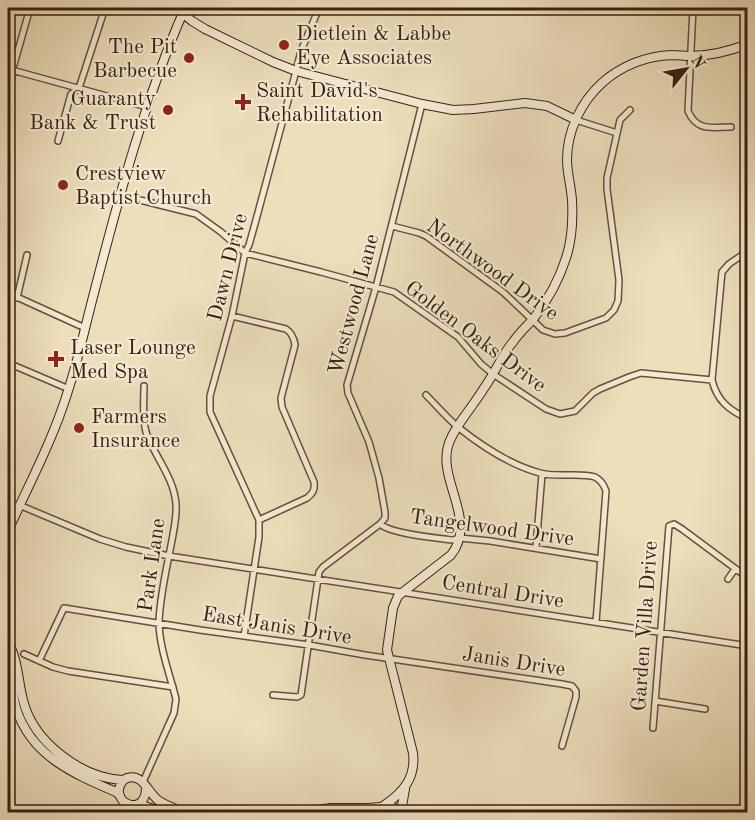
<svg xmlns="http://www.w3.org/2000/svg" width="755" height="820" viewBox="0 0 755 820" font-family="'Old Standard TT',serif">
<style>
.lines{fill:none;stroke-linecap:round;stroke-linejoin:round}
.street-casing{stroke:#65503c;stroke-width:8}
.secondary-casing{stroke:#382012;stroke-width:10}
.street{stroke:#f3ead3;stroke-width:5}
.secondary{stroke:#f3ead3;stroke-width:8}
.poi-dot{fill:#8f2418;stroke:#f3ead3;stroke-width:2}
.labels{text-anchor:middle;stroke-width:4.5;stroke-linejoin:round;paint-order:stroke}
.poi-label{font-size:21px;fill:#382012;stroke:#f3ead3;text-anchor:start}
.street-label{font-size:21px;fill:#382012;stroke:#f3ead3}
</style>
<rect width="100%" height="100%" fill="#eddebc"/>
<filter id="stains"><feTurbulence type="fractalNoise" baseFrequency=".00333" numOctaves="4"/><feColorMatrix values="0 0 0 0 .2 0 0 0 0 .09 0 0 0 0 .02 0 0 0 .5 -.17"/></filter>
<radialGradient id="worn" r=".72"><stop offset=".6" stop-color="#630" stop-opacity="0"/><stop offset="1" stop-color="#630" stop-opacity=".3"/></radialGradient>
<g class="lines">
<g class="street-casing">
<path id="street" d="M693 8 688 111C697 132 712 127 731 127
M8 69 147 107
M8 86 30 8
M576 120 617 133
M58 141 71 94 79 88 105 8
M120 195 196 214 221 232 245 253 321 272 394 292 458 337 481 364 493 374 546 409 560 414 575 411 593 393 600 389 629 377 641 373 712 380
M392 226 419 233 426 236 503 292 543 330 555 334 565 333 606 318 614 310 618 301 619 280 607 189V178L620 120 630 110
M748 251 729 264 722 272 712 380C717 401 729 410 748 419
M8 293 85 328
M17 298 27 255
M232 316 286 329C292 333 294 338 295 345L281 398 282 407 314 482C315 490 313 493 307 498L259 520
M8 363 69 389
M426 395C437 406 447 418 459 428 483 447 510 465 540 473 557 478 579 472 595 477 601 480 604 485 606 491L596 622
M19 505 100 539 126 547 169 556 748 646
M380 524C391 534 437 538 453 540L460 538 490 541 601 559
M536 548 542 474
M728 579 735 569
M244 636 259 537V520L210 412V396L232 316 245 253 249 245 256 220 296 71 301 51 319 8
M24 654 53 667 68 671 173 687
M39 661 64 608 200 630 309 645 365 655 562 684 572 686 576 691V697L562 746
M273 695 297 697 301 695 319 572 323 567 380 524 385 518V512L379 478 369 442 348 393 347 385 376 287 422 104
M655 701 705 709
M653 728 669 526 674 524 682 529 748 578
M143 782 174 713 176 699C170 675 159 646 159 622 160 595 167 567 172 540 174 529 177 516 176 504 174 477 154 456 146 432 142 417 144 402 144 386"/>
</g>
<g class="secondary-casing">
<path id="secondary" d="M176 8 192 21 205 29 273 62 296 71 422 104 453 110 474 109 525 103 547 106 576 120
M8 531C28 486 52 442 67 394 78 361 85 327 94 293 119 196 145 99 185 8
M8 642C18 659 18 681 23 700 33 742 81 778 123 780
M8 662C12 677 12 692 16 708 31 756 74 774 116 792L119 795
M146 789C145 803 136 810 123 801 120 797 118 794 119 789 120 784 122 780 127 778 143 773 147 792 159 801 167 806 176 809 184 812
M139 804 162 812
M383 806C403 793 416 778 413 753L387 650 393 608 398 596 451 555C478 521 438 481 448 446 453 430 465 416 474 403 481 393 488 383 494 372 500 362 505 351 513 342 519 333 527 326 534 318 548 300 559 280 566 258 572 240 573 219 572 200 571 186 567 173 567 160 567 131 581 102 602 83 621 66 646 56 672 55 678 55 684 56 690 56 709 56 730 51 748 44
M381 807C389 805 395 807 400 812
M303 812 331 808H368L380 807
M401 812 405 789"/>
</g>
<use href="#street" class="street"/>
<use href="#secondary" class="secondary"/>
</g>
<g class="poi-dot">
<circle cx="284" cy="45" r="6"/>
<circle cx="189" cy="58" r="6"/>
<path d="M240 93h6v6h6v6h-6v6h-6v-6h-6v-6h6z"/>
<circle cx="168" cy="110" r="6"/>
<circle cx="63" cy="185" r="6"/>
<path d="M53 350h6v6h6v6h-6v6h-6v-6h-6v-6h6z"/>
<circle cx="79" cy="428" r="6"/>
</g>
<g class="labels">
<g class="poi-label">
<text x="296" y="40">Dietlein &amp; Labbe<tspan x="296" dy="24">Eye Associates</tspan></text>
<text x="177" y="53" text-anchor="end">The Pit<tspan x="177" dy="24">Barbecue</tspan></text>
<text x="256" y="97">Saint David's<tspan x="256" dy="24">Rehabilitation</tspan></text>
<text x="156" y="105" text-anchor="end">Guaranty<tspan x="156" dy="24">Bank &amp; Trust</tspan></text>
<text x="75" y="180">Crestview<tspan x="75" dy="24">Baptist Church</tspan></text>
<text x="70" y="354">Laser Lounge<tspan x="70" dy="24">Med Spa</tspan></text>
<text x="91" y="423">Farmers<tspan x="91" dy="24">Insurance</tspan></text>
</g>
<g class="street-label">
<text transform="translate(227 267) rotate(-76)" y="7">Dawn Drive</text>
<text transform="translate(493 269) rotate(36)" y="7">Northwood Drive</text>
<text transform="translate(353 304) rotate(-75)" y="7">Westwood Lane</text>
<text transform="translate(476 336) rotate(37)" y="7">Golden Oaks Drive</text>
<text transform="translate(492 527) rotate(8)" y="7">Tangelwood Drive</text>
<text transform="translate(151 565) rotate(-82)" y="7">Park Lane</text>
<text transform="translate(503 591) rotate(9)" y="7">Central Drive</text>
<text transform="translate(277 625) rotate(9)" y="7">East Janis Drive</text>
<text transform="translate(644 626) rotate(-86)" y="7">Garden Villa Drive</text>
<text transform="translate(514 661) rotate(9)" y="7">Janis Drive</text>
</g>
</g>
<rect width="755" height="820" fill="none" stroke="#eddebc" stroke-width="30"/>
<rect x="9" y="9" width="737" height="802" fill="none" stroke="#382012" stroke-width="3"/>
<rect x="15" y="15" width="725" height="790" fill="none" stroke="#382012" stroke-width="1.5"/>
<g transform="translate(686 69) rotate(59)" stroke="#f3ead3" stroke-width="4.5" paint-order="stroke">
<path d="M0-4.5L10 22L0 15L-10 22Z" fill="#382012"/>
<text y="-9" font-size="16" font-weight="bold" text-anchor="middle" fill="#382012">N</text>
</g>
<rect width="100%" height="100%" filter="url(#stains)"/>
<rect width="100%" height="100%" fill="url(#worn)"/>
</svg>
